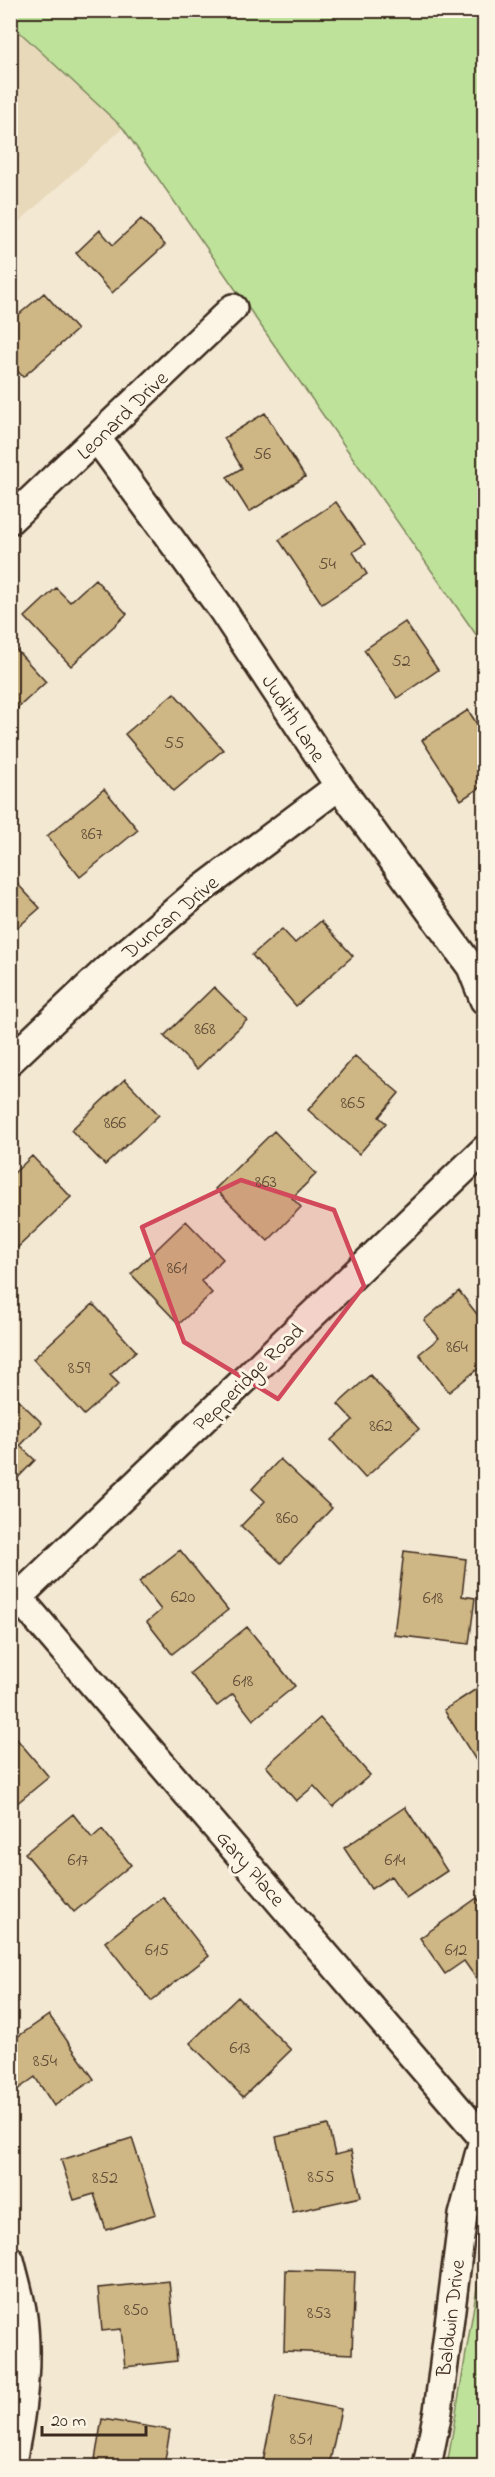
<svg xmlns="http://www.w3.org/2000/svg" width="495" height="2477" viewBox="0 0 495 2477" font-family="'Indie Flower',sans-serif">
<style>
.built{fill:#e8d9bb}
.green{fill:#bfe29b;stroke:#7d865c;stroke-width:1.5}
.building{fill:#cfb685;stroke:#3b2a1e;stroke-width:1.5}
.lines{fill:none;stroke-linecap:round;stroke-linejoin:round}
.minor-casing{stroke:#3b2a1e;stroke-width:32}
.minor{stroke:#fcf5e5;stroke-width:27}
.marked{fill:#d1495b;fill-opacity:0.2;stroke:#d1495b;stroke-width:4.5;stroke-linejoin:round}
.labels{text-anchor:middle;stroke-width:6;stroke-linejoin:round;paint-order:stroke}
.number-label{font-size:18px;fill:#604d38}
.street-label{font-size:21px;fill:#3b2a1e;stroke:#fcf5e5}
</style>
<rect width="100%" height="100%" fill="#f3e8d2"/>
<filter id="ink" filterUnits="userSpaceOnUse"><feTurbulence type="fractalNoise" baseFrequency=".0167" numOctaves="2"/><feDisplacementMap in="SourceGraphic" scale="12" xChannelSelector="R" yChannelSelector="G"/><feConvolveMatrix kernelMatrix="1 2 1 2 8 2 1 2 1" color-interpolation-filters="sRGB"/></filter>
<g filter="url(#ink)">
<path class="built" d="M10 24 123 128 11 229H10Z"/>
<path class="green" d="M10 11H484V646L123 128 11 24Z
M484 2246V2466H447Z"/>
<path class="building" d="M141 219 165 245 112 293 76 253 100 230 113 245Z
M44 293 77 330 23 377 10 363V322Z
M265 413 305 477 249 512 227 477 242 468 224 438Z
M336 502 365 544 353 552 367 574 322 604 279 540Z
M95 579 127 614 71 666 25 617 56 588 70 602Z
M405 622 438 670 397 698 364 650Z
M10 643 46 682 10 715Z
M174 693 223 750 174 791 125 734Z
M468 710 484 735V785L461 800 422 740Z
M104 789 138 830 80 877 47 836Z
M10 876 40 908 10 934Z
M321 921 353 956 296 1006 252 955 282 929 295 943Z
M214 987 247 1020 197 1069 164 1036Z
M355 1056 399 1093 379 1117 386 1123 359 1154 308 1110Z
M125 1079 159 1115 105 1165 71 1130Z
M274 1131 316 1174 292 1198 301 1207 268 1241 215 1189Z
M32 1156 71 1197 15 1250 10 1245V1177Z
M186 1221 223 1259 201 1281 212 1293 179 1324 131 1274Z
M459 1291 484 1323V1364L449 1392 419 1354 439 1338 424 1320Z
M93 1304 136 1351 110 1375 119 1384 84 1415 33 1359Z
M370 1375 419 1429 365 1478 331 1440 353 1420 338 1404Z
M10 1392 42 1423 20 1446 35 1460 10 1486Z
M280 1459 332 1508 281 1563 241 1526 265 1501 252 1489Z
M180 1550 228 1610 172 1654 147 1622 161 1610 139 1582Z
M404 1551 466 1559 462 1596 475 1598 469 1644 394 1635Z
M247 1627 295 1686 253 1720 233 1694 217 1706 190 1673Z
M484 1684V1773L444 1710Z
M320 1718 370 1775 333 1807 314 1786 296 1801 266 1766Z
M10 1731 49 1777 10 1809Z
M405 1807 447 1871 406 1898 391 1876 371 1889 344 1848Z
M73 1814 92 1838 102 1829 131 1865 74 1912 25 1853Z
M163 1897 209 1956 151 2001 105 1942Z
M477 1898 484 1907 483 1988 464 1961 445 1974 420 1938Z
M238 1997 291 2050 243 2097 190 2043Z
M49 2015 94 2079 54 2106 35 2077 17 2090 10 2080V2042Z
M328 2125 335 2155 351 2151 361 2197 293 2212 276 2137Z
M132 2138 156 2214 106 2230 94 2194 74 2200 61 2160Z
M286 2270 355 2272 352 2354 284 2351Z
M169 2281 177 2361 125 2367 121 2329 102 2331 98 2288Z
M276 2396 341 2409 329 2466H262Z
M102 2419 170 2430 164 2466 94 2465Z"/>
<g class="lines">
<g class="minor-casing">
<path id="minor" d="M98 440 221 608 339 786 471 967 484 1000
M10 520 233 308
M10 1061 105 971 194 895 339 786
M18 1597 483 2138
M10 1605 484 1150
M10 2260C14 2276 19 2293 22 2310 30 2361 22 2416 11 2466
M427 2466 438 2411 463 2215 484 2136"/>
</g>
<use href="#minor" class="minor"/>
</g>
</g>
<path class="marked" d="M241 1180 334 1210 364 1286 278 1399 184 1342 142 1227Z"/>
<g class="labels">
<g class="number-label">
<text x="262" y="459">56</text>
<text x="327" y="569">54</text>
<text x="401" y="666">52</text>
<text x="174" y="748">55</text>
<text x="92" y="839">867</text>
<text x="205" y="1034">868</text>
<text x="353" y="1108">865</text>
<text x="115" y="1128">866</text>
<text x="266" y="1187">863</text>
<text x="177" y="1273">861</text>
<text x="457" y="1352">864</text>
<text x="79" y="1373">859</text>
<text x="381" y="1431">862</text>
<text x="287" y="1523">860</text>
<text x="183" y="1602">620</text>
<text x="433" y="1603">618</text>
<text x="243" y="1686">618</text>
<text x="78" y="1865">617</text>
<text x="395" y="1865">614</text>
<text x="157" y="1955">615</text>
<text x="456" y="1955">612</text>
<text x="240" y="2053">613</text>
<text x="45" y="2066">854</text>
<text x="321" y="2182">855</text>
<text x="105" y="2183">852</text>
<text x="136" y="2315">850</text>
<text x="319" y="2318">853</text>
<text x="301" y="2444">851</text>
</g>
<g class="street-label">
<text transform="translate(122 415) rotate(-44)" y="7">Leonard Drive</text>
<text transform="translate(294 718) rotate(57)" y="7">Judith Lane</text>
<text transform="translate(170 917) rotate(-40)" y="7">Duncan Drive</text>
<text transform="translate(248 1377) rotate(-44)" y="7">Pepperidge Road</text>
<text transform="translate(251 1868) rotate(49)" y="7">Gary Place</text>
<text transform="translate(450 2318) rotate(-83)" y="7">Baldwin Drive</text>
</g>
</g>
<rect width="495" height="2477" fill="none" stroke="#fcf5e5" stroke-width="36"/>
<rect x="18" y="18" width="459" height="2441" fill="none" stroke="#3b2a1e" stroke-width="2" filter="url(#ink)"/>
<path d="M42 2426v9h104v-9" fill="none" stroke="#3b2a1e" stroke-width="3"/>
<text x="51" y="2426" font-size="18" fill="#3b2a1e" stroke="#fcf5e5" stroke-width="4.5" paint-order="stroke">20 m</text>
</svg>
